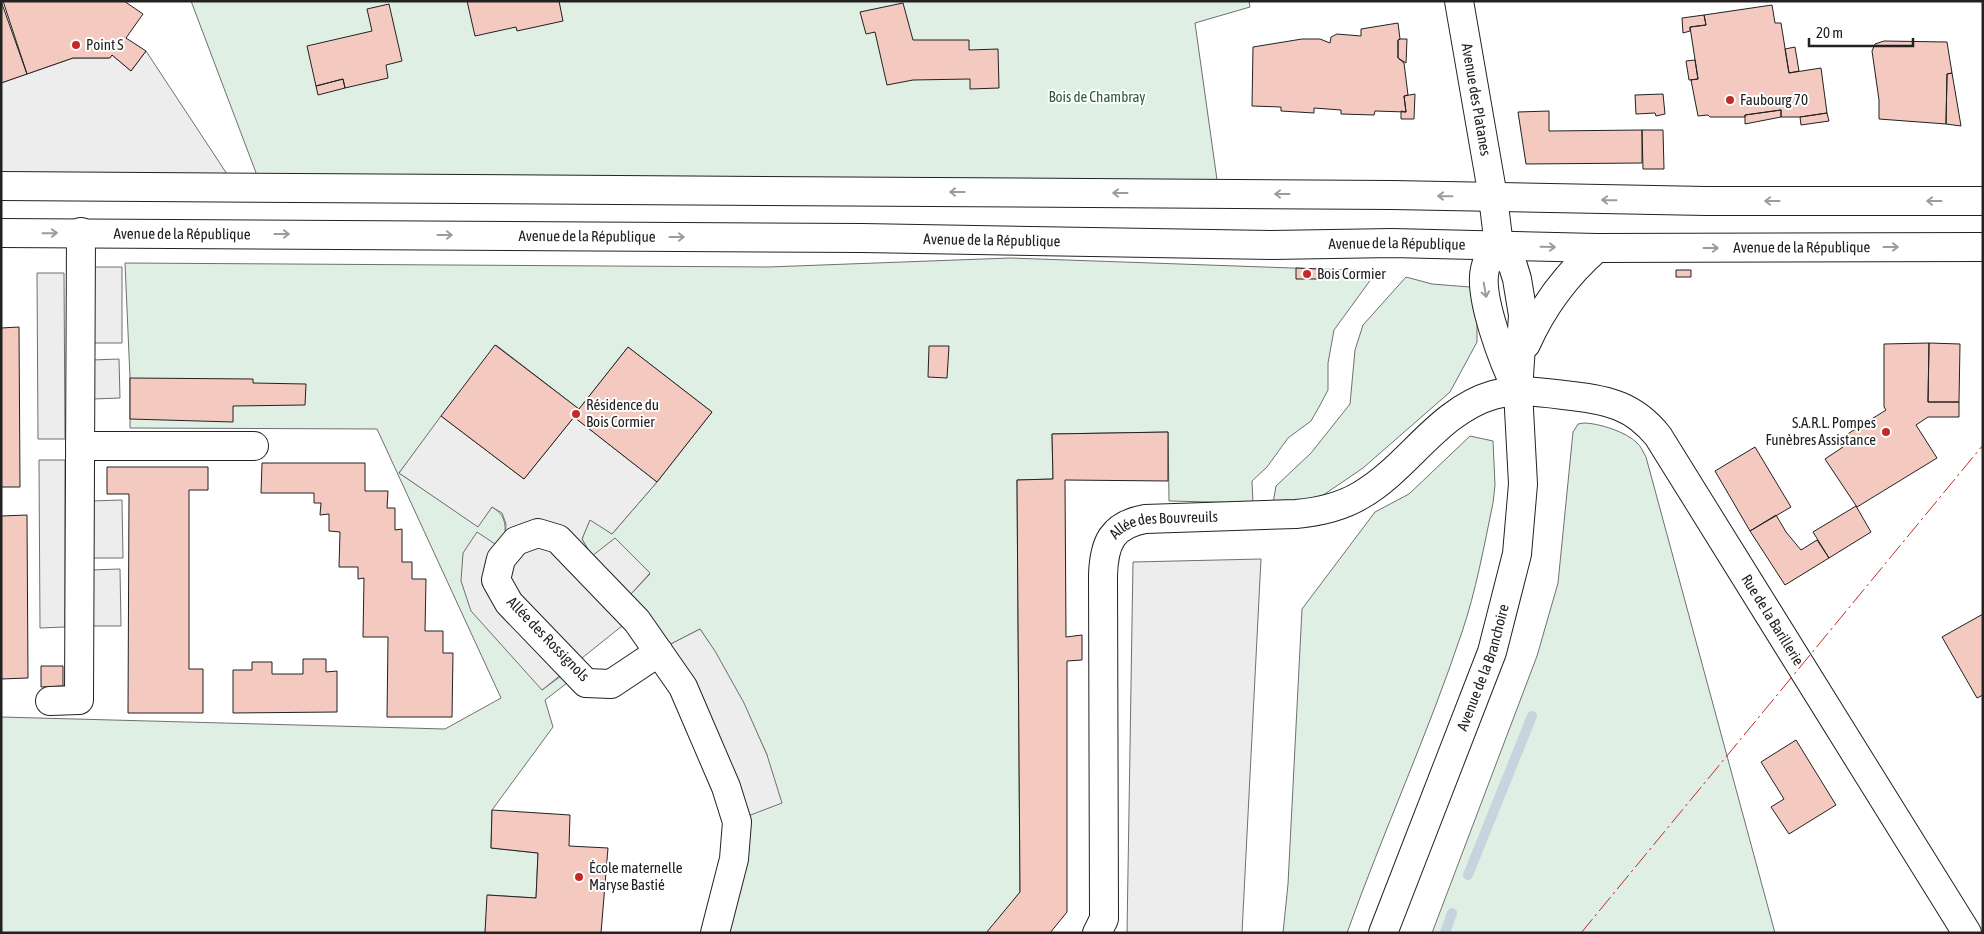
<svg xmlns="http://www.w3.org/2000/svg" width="1984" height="934" viewBox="0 0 1984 934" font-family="'Asap Condensed',sans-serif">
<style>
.green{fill:#e0efe3;stroke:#6f6f6f}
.parking{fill:#ededed;stroke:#6f6f6f}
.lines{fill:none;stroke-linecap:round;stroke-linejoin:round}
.stream{stroke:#c7d3dd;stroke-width:10}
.building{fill:#f3c9c0;stroke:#222}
.minor-casing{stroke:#222;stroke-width:30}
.major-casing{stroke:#222;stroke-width:30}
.minor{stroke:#fff;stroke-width:28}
.major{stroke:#fff;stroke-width:28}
.power{stroke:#c62828;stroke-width:1;stroke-dasharray:18 4 2.5 4;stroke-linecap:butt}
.oneway{stroke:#9c9c9c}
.poi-dot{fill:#c62828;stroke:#fff;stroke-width:2}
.labels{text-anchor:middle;stroke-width:4;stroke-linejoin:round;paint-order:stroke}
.poi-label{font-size:15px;fill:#222;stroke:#fff;text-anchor:start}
.park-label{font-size:15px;fill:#2f5e38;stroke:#fff}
.street-label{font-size:15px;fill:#222;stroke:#fff}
</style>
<rect width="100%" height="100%" fill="#fff"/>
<path class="green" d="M191 1H1249L1250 7 1195 23 1219 194 261 186Z
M1010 258 1377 271 1334 330 1328 363V390L1319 407 1311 421 1288 438 1267 467 1252 481 1253 503 1169 501 1168 432 1052 434 1053 479 1017 480 1020 892 988 933H726L748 816 767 755C747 711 727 669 700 629L667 646 630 595 650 574 592 557 582 539 590 519 612 534 657 482 712 412 628 347 579 409 496 345 399 473 478 526 492 507C504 514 506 522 505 536L542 690 561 676 567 683 545 700 553 727 492 810 491 848 538 853 536 898 488 895 485 933H1V717L445 729 501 698 377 429 130 428V378L125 263 768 267Z
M1406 277 1432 284 1470 287 1477 301V342L1450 392 1363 468 1316 500 1273 503 1276 486 1311 453 1350 404 1355 350 1363 325Z
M1584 423C1598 423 1627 432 1637 443 1641 446 1643 452 1646 457L1775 933H1432L1537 656 1558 583 1573 432 1578 424Z
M1470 436 1493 441 1495 485 1493 503C1484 546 1476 591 1462 632 1428 734 1383 832 1347 933H1283L1288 884 1302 609 1375 512 1409 494Z"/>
<path class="parking" d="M146 51 227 174 1 173V83L73 58H109L112 55 131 71Z
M92 267H122V343H91Z
M37 273H64L65 439H38Z
M119 359 120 398 93 399 92 360Z
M441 416 524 479 574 417 657 482 612 534 590 520 582 539 592 556 615 538 650 573 630 595 622 626 542 690 471 611 461 581 463 553 477 532 498 546 505 536 506 524 502 513 492 507 478 527 399 473Z
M39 460H65V627L40 628Z
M122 500 123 558H91L90 501Z
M1261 559 1242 933H1127L1133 562Z
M120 569 121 626H91L90 570Z
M700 629 715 651 744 703 767 755 782 803 748 816 717 730 667 646Z"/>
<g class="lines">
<path class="stream" d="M1468 875 1532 716
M1445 933 1452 913"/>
</g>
<path class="building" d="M1 1 27 74 1 83Z
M3 1H124L143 14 126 38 146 51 131 71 112 55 110 58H73L27 74Z
M467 1H559L563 21 517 31 516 27 475 36Z
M903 3 913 40H969V50L998 49 999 88 970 89V79L913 80 887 85 875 32 866 34 860 12Z
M389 4 402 61 386 65 388 78 345 88 343 79 316 86 307 46 372 31 367 9Z
M1772 5 1775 23H1781L1789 73 1821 68 1827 113 1800 117H1781V110L1745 115V117H1710L1708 115 1698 116 1691 80 1698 79 1690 27 1706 25 1704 15Z
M1704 15 1706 25 1690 27V31L1683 33 1682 18Z
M1398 23 1400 39 1398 40V58L1404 63 1408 95 1404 96 1406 112 1375 111 1374 115 1341 114V110L1314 108V113L1281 111V107L1252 106 1253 47 1302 39H1320L1330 43 1331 37 1337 34 1361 36V29Z
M1400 39H1407L1406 63 1398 58V40Z
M1884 41 1947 42 1952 73 1947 74 1946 124 1879 119V100L1872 51 1875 44Z
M1795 47 1799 71 1789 73 1785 49Z
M1695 60 1698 79 1689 80 1686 61Z
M1952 73 1961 126 1946 124 1947 74Z
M343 79 345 88 318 95 316 86Z
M1415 94 1414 119H1401V111L1406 112 1404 96Z
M1663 94 1665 114 1656 116 1655 113 1636 114 1635 95Z
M1781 110V117L1745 124V115Z
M1549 111V131L1642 130V163L1526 164 1518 112Z
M1827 113 1829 121 1801 125 1800 117Z
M1642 130H1663L1664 169H1643Z
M1296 268 1318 269 1317 279H1296Z
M1676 270H1691V277H1676Z
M19 327 20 487H1V328Z
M1929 343 1928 402H1959V417H1928L1916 425 1937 458 1857 507 1825 459 1843 447 1838 440 1886 410 1884 407V344Z
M1929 343 1960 344 1959 402H1928Z
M495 345 579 409 628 347 712 412 657 482 574 417 524 479 441 416Z
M929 346H949L947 378 928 377Z
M130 378 253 379V383L306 384 305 405 233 406V422L130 419Z
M1168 432V481L1065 480 1066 637 1082 635V660L1067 661V912L1050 933H986L1020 892 1017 480 1053 479 1052 434Z
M1755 447 1791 507 1750 531 1715 471Z
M262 463H365V491H388L387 508H395V530L402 529V562H412V579H426L425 631H443V653H453L452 717H387L388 637H363L364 578 358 579V567H339L340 532 329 531V514L320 515 321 503H314V493H261Z
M107 467H208V490H189V669H203V713H128L129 494H107Z
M1856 506 1871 532 1829 558 1813 532Z
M27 515 28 678 1 679V516Z
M1776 515 1786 532 1801 550 1817 540 1829 558 1785 585 1750 531Z
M1983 614V695L1977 698 1942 637Z
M303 659H326V672L337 671V712L233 713V670H252V662H272V674H303Z
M41 666H63V686L41 687Z
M1796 740 1836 805 1789 834 1771 807 1784 799 1761 762Z
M492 810 570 815 569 846 608 848 601 933H485L487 895 536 898 538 853 491 848Z"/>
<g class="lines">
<g class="minor-casing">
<g id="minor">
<path id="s1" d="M1459 1 1493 197"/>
<path d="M80 446H254"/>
<path d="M659 652 611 684 586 683 509 603 496 580 501 559 516 541 538 533 558 539 637 621 683 687 726 787 737 822 734 859 715 933"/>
<path d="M50 701 79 700 81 232"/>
<path id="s2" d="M1097 933 1104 919 1103 575C1104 543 1112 525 1145 519L1296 514C1319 512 1341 507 1361 495 1408 468 1438 411 1493 395 1518 388 1546 393 1572 396 1608 400 1634 406 1658 436L1967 933"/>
</g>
</g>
<g class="major-casing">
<g id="major">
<path d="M1 186 1392 195 1706 201H1983"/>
<path id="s3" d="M1 233 862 238 1272 245 1392 243 1597 248 1983 247"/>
<path d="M1499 246C1493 253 1487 259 1485 269 1478 296 1504 364 1517 389"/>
<path d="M1526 344C1543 306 1565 276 1597 248"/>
<path id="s4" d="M1383 933 1492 652 1517 554 1523 484 1518 391 1523 315 1517 279 1513 266 1499 246 1493 197"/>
</g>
</g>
<use href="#minor" class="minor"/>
<use href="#major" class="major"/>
<path class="power" d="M1581 933 1983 445"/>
</g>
<defs><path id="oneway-shaft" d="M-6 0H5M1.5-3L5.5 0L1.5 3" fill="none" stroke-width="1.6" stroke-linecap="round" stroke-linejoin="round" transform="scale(1.25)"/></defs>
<g class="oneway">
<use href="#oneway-shaft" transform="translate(957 192) rotate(-180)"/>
<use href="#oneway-shaft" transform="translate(1120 193) rotate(-180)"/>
<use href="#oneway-shaft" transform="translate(1282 194) rotate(-180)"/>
<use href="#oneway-shaft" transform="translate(1445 196) rotate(-179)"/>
<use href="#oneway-shaft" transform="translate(1609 200) rotate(-179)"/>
<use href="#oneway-shaft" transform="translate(1772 201) rotate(180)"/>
<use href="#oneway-shaft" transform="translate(1934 201) rotate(-180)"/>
<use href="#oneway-shaft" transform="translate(50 233) rotate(-1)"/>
<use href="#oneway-shaft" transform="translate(282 234)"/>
<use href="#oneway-shaft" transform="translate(445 235)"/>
<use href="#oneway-shaft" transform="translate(677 237)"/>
<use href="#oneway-shaft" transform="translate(1548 247) rotate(1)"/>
<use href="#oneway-shaft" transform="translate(1891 247)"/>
<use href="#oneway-shaft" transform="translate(1711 248)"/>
<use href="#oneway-shaft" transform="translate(1485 290) rotate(80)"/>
</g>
<g class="poi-dot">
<circle cx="76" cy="45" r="5"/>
<circle cx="1730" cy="100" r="5"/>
<circle cx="1307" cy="274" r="5"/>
<circle cx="576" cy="414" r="5"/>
<circle cx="1886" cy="432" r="5"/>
<circle cx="579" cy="877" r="5"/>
</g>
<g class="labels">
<g class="poi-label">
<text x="86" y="50">Point S</text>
<text x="1740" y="105">Faubourg 70</text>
<text x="1317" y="279">Bois Cormier</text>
<text x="586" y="410">Résidence du<tspan x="586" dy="17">Bois Cormier</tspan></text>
<text x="1876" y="428" text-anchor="end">S.A.R.L. Pompes<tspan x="1876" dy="17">Funèbres Assistance</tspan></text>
<text x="589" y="873">École maternelle<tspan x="589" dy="17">Maryse Bastié</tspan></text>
</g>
<g class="park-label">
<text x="1097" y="102">Bois de Chambray</text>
</g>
<g class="street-label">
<text dy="5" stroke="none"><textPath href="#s1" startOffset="100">Avenue des Platanes</textPath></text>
<text dy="5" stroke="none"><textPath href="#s3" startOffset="181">Avenue de la République</textPath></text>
<text dy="5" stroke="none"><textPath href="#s3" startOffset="586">Avenue de la République</textPath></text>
<text dy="5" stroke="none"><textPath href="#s3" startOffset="991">Avenue de la République</textPath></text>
<text dy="5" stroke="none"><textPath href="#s3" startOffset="1396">Avenue de la République</textPath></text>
<text dy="5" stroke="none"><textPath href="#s3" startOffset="1801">Avenue de la République</textPath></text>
<text dy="5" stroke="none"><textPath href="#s2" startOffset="455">Allée des Bouvreuils</textPath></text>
<text dy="5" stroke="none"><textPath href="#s2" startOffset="1218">Rue de la Barillerie</textPath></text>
<text transform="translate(548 639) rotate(46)" y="5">Allée des Rossignols</text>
<text dy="5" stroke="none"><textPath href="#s4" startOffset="284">Avenue de la Branchoire</textPath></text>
</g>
</g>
<rect width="1984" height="934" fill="none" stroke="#222222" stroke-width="5"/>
<path d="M1809 38v8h104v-8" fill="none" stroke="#222222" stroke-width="2.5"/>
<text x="1816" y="38" font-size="15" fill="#222222" stroke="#ffffff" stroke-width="4" paint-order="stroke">20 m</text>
</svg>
